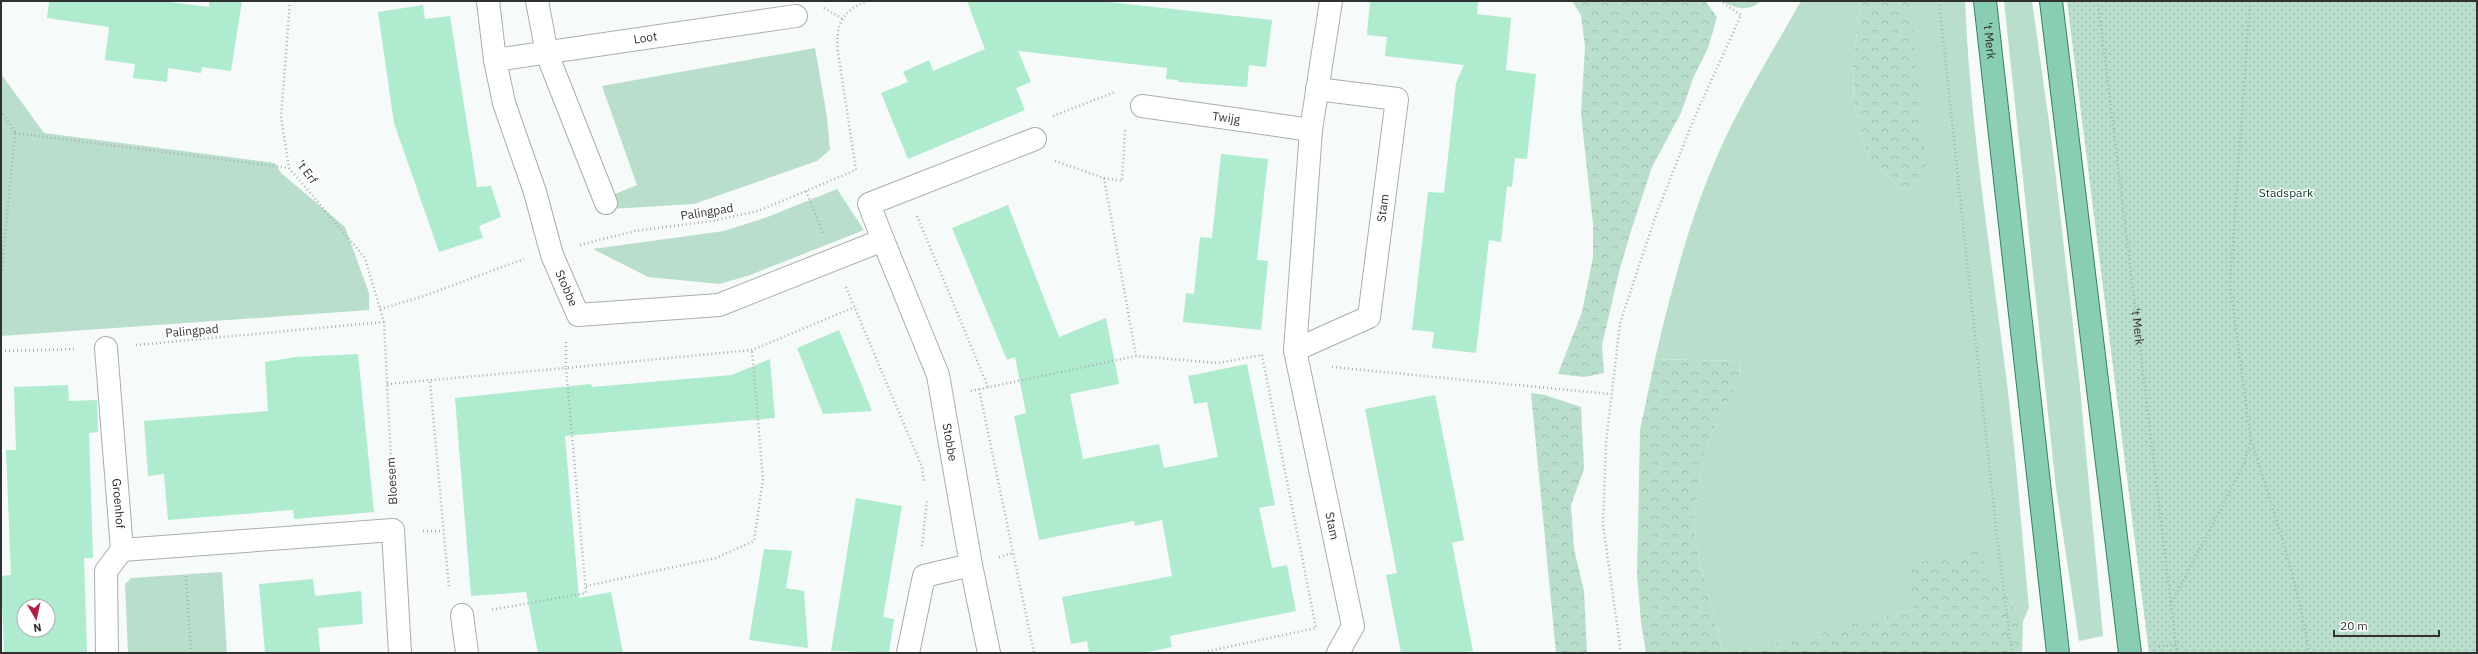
<svg xmlns="http://www.w3.org/2000/svg" width="2478" height="654" viewBox="0 0 2478 654" font-family="'IBM Plex Sans',sans-serif">
<style>
.grass{fill:#b9decc}
.forest{fill:url(#forest-crowns)}
.park{fill:url(#park-dots)}
.building{fill:#aeebcf;fill-rule:evenodd}
.lines{fill:none;stroke-linecap:round;stroke-linejoin:round}
.minor-casing{stroke:#a9aeac;stroke-width:24}
.major-casing{stroke:#378064;stroke-width:24}
.path{stroke:#adb0af;stroke-width:2.5;stroke-dasharray:1 3;stroke-linecap:butt}
.minor{stroke:#fff;stroke-width:22}
.major{stroke:#89cdb3;stroke-width:22}
.labels{text-anchor:middle;stroke-width:3;stroke-linejoin:round;paint-order:stroke}
.street-label{font-size:12px;fill:#303131;stroke:#fff}
.park-label{font-size:12px;fill:#043827;stroke:#fff}
</style>
<defs>
<pattern id="forest-crowns" width="20" height="18" patternUnits="userSpaceOnUse"><rect width="20" height="18" fill="#b9decc"/><path d="M2 6a3 3 0 1 1 6 0M12 15a3 3 0 1 1 6 0" fill="none" stroke="#9fbfb0"/></pattern>
<pattern id="park-dots" width="8" height="8" patternUnits="userSpaceOnUse"><rect width="8" height="8" fill="#b9decc"/><path d="M2 2h.1M6 6h.1" fill="none" stroke="#9fbfb0" stroke-width="1.8" stroke-linecap="round"/></pattern>
</defs>
<rect width="100%" height="100%" fill="#f6faf8"/>
<path class="grass" d="M1721 1H1761C1748 13 1735 8 1721 1Z
M1801 1H1861L1853 66 1854 104 1860 133 1870 160 1903 190 1917 180 1910 1H1965C1970 121 1989 241 2004 360 2015 442 2021 525 2029 608L2023 621 1976 551 1915 609 1733 653H1723L1699 558 1693 522 1705 454 1713 429 1740 379 1739 361 1655 359C1671 292 1688 223 1716 159 1739 104 1772 53 1801 1Z
M2004 1H2032L2052 144 2079 377 2103 636 2079 641 2056 488Z
M815 48 827 117 830 150 817 161 694 204 609 209 608 197 637 185 602 86Z
M1 74 44 133 275 163 281 173 345 227 369 293V310L1 336Z
M837 189 864 230 750 275 720 284 648 277 593 249 724 231 765 218Z
M222 572 227 653H128L125 584 131 578Z"/>
<path class="forest" d="M1572 1H1705L1717 17 1708 48 1694 76 1681 113 1652 167 1631 231 1620 268 1602 345 1604 373 1584 377 1558 374 1582 312 1593 257V224L1581 114 1585 47 1581 15Z
M1861 1H1910L1927 176 1903 190 1870 160 1860 133 1854 104 1853 66Z
M1655 359 1739 361 1740 379 1713 429 1705 454 1693 522 1699 558 1723 653H1646L1641 622 1637 575 1640 430Z
M1531 393 1545 395 1581 407 1584 469 1571 505 1574 549 1584 591 1587 653H1556Z
M1976 550 2023 621 2022 653H1733L1914 609 1908 565Z"/>
<path class="park" d="M2067 1H2477V653H2149Z"/>
<path class="building" d="M49 1H162L209 7V1H242L231 71 202 67 201 73 168 68 167 82 133 78 135 64 105 60 109 27 47 18Z
M967 1H1100L1272 20 1266 67 1249 65 1247 87 1178 82V80L1166 79 1167 68 1018 51 1031 82 1016 88 1025 110 908 159 881 93 908 82 903 72 929 60 933 71 985 49Z
M1370 1H1478L1477 14 1511 18 1506 70 1536 74 1527 159 1515 158 1512 187 1507 186 1501 242 1489 240 1476 353 1432 348 1434 332 1412 330 1428 192 1444 193 1456 83 1464 65 1385 56 1387 37 1367 35Z
M423 5 425 19 450 16 477 187 491 186 501 217 479 226 483 238 439 252 394 123 378 12Z
M1221 154 1268 159 1257 260 1268 261 1261 330 1183 322 1186 293 1194 294 1200 237 1212 238Z
M1008 205 1059 337 1106 318 1119 384 1070 394 1083 459 1159 444 1164 468 1218 457 1207 402 1194 404 1188 376 1247 364 1275 505 1259 508 1272 568 1287 565 1296 611 1170 636 1172 647 1143 653H1089L1087 641 1071 644 1062 597 1172 576 1162 520 1135 526 1134 521 1039 540 1014 416 1026 413 1015 357 1007 360 952 228Z
M839 330 861 383 872 411 823 414 797 348Z
M358 354 374 512 294 519 293 510 168 520 164 474 148 476 144 421 268 411 265 362 296 357Z
M770 359 775 418 565 436 579 598 611 592 623 653H538L526 592 471 596 455 398 591 384 592 387 732 375Z
M68 385 69 401 97 400 98 432 89 433 93 558H84L87 653H4L1 576 11 575 6 450H16L14 387ZM24 606H48V630H24Z
M1435 395 1464 540 1452 543 1473 651 1459 653H1401L1386 575 1397 573 1365 409Z
M856 498 902 506 883 617 894 619 889 653 831 651Z
M764 549 792 551 786 588 804 591 808 648 749 640Z
M313 579 315 596 361 591 363 624 318 628 320 653H265L259 584Z"/>
<g class="lines">
<g class="minor-casing">
<g id="minor">
<path id="s2" d="M488 1 495 60 504 103 535 192 552 255 578 315 719 305 883 240 938 375 971 565 989 653"/>
<path d="M537 1 547 54 606 203"/>
<path id="s3" d="M1331 1 1311 130 1295 350 1353 626 1338 653"/>
<path id="s4" d="M495 60 796 16"/>
<path id="s5" d="M1142 106 1311 130"/>
<path d="M883 240 869 204 1035 139"/>
<path id="s6" d="M106 348 122 550 106 571 107 653"/>
<path id="s7" d="M1295 350 1369 317 1397 99 1317 89"/>
<path d="M122 550 393 530 400 653"/>
<path d="M462 615 467 653"/>
<path d="M908 653 924 576 971 565"/>
</g>
</g>
<g class="major-casing">
<g id="major">
<path id="s8" d="M1985 1 2058 653"/>
<path d="M2051 1 2130 653"/>
</g>
</g>
<g class="path">
<path d="M290 1 281 117 289 168 365 258 384 322 393 501"/>
<path d="M1939 1 1997 538 2012 653"/>
<path id="s1" d="M2098 1 2177 653"/>
<path d="M824 8 843 19"/>
<path d="M1 111 15 132"/>
<path d="M1053 116 1115 92"/>
<path d="M15 133 289 168"/>
<path d="M1055 161 1104 178 1136 356"/>
<path d="M1104 178 1122 181 1125 130"/>
<path d="M806 191 823 233"/>
<path d="M917 216 988 387"/>
<path d="M580 245 635 231 712 221 758 211 856 170 838 52C835 25 842 11 867 1"/>
<path d="M1 278 15 133"/>
<path d="M846 287 922 467 924 483"/>
<path d="M380 309 421 297 524 259"/>
<path d="M566 342V368L752 350 855 307"/>
<path d="M136 345 384 322"/>
<path d="M1 351 77 349"/>
<path d="M1332 367 1610 394"/>
<path d="M430 382 449 588"/>
<path d="M387 384 566 368 586 593 490 610"/>
<path d="M979 389 1034 653"/>
<path d="M971 391 1136 356 1218 363 1262 355"/>
<path d="M2251 440C2273 510 2298 581 2309 653"/>
<path d="M423 531H442"/>
<path d="M922 546 927 500"/>
<path d="M999 557 1013 553"/>
<path d="M186 576 191 653"/>
<path d="M586 586 716 558 754 541 763 479 752 350"/>
<path d="M2172 602 2244 464 2251 440 2230 285 2250 1"/>
<path d="M2159 647 2176 644"/>
<path d="M1200 653 1316 628 1262 355"/>
<path d="M1621 653 1603 524 1606 443 1620 323 1656 215 1693 121 1741 15 1720 1"/>
</g>
<use href="#minor" class="minor"/>
<use href="#major" class="major"/>
</g>
<g class="labels">
<g class="street-label">
<text dy="4" stroke="none"><textPath href="#s4" startOffset="152">Loot</textPath></text>
<text dy="4" stroke="none"><textPath href="#s8" startOffset="40">'t Merk</textPath></text>
<text dy="4" stroke="none"><textPath href="#s5" startOffset="85">Twijg</textPath></text>
<text transform="translate(307 172) rotate(54)" y="4">'t Erf</text>
<text dy="4" stroke="none"><textPath href="#s7" startOffset="191">Stam</textPath></text>
<text transform="translate(707 212) rotate(-9)" y="4">Palingpad</text>
<text dy="4" stroke="none"><textPath href="#s2" startOffset="299">Stobbe</textPath></text>
<text dy="4" stroke="none"><textPath href="#s1" startOffset="328">'t Merk</textPath></text>
<text transform="translate(192 331) rotate(-5)" y="4">Palingpad</text>
<text dy="4" stroke="none"><textPath href="#s2" startOffset="860">Stobbe</textPath></text>
<text transform="translate(392 481) rotate(-93)" y="4">Bloesem</text>
<text dy="4" stroke="none"><textPath href="#s6" startOffset="156">Groenhof</textPath></text>
<text dy="4" stroke="none"><textPath href="#s3" startOffset="531">Stam</textPath></text>
</g>
<g class="park-label">
<text x="2286" y="197">Stadspark</text>
</g>
</g>
<rect width="2478" height="654" fill="none" stroke="#303131" stroke-width="4"/>
<g transform="translate(36 618) rotate(171)"><circle r="19" fill="#ffffff" stroke="#acadad"/>
<path d="M0-3L7 15L0 10L-7 15Z" fill="#b11f42"/>
<text y="-6" font-size="11" font-weight="bold" text-anchor="middle" fill="#303131">N</text>
</g>
<path d="M2334 630v6h105v-6" fill="none" stroke="#303131" stroke-width="2"/>
<text x="2340" y="630" font-size="12" fill="#303131" stroke="#ffffff" stroke-width="3" paint-order="stroke">20 m</text>
</svg>
